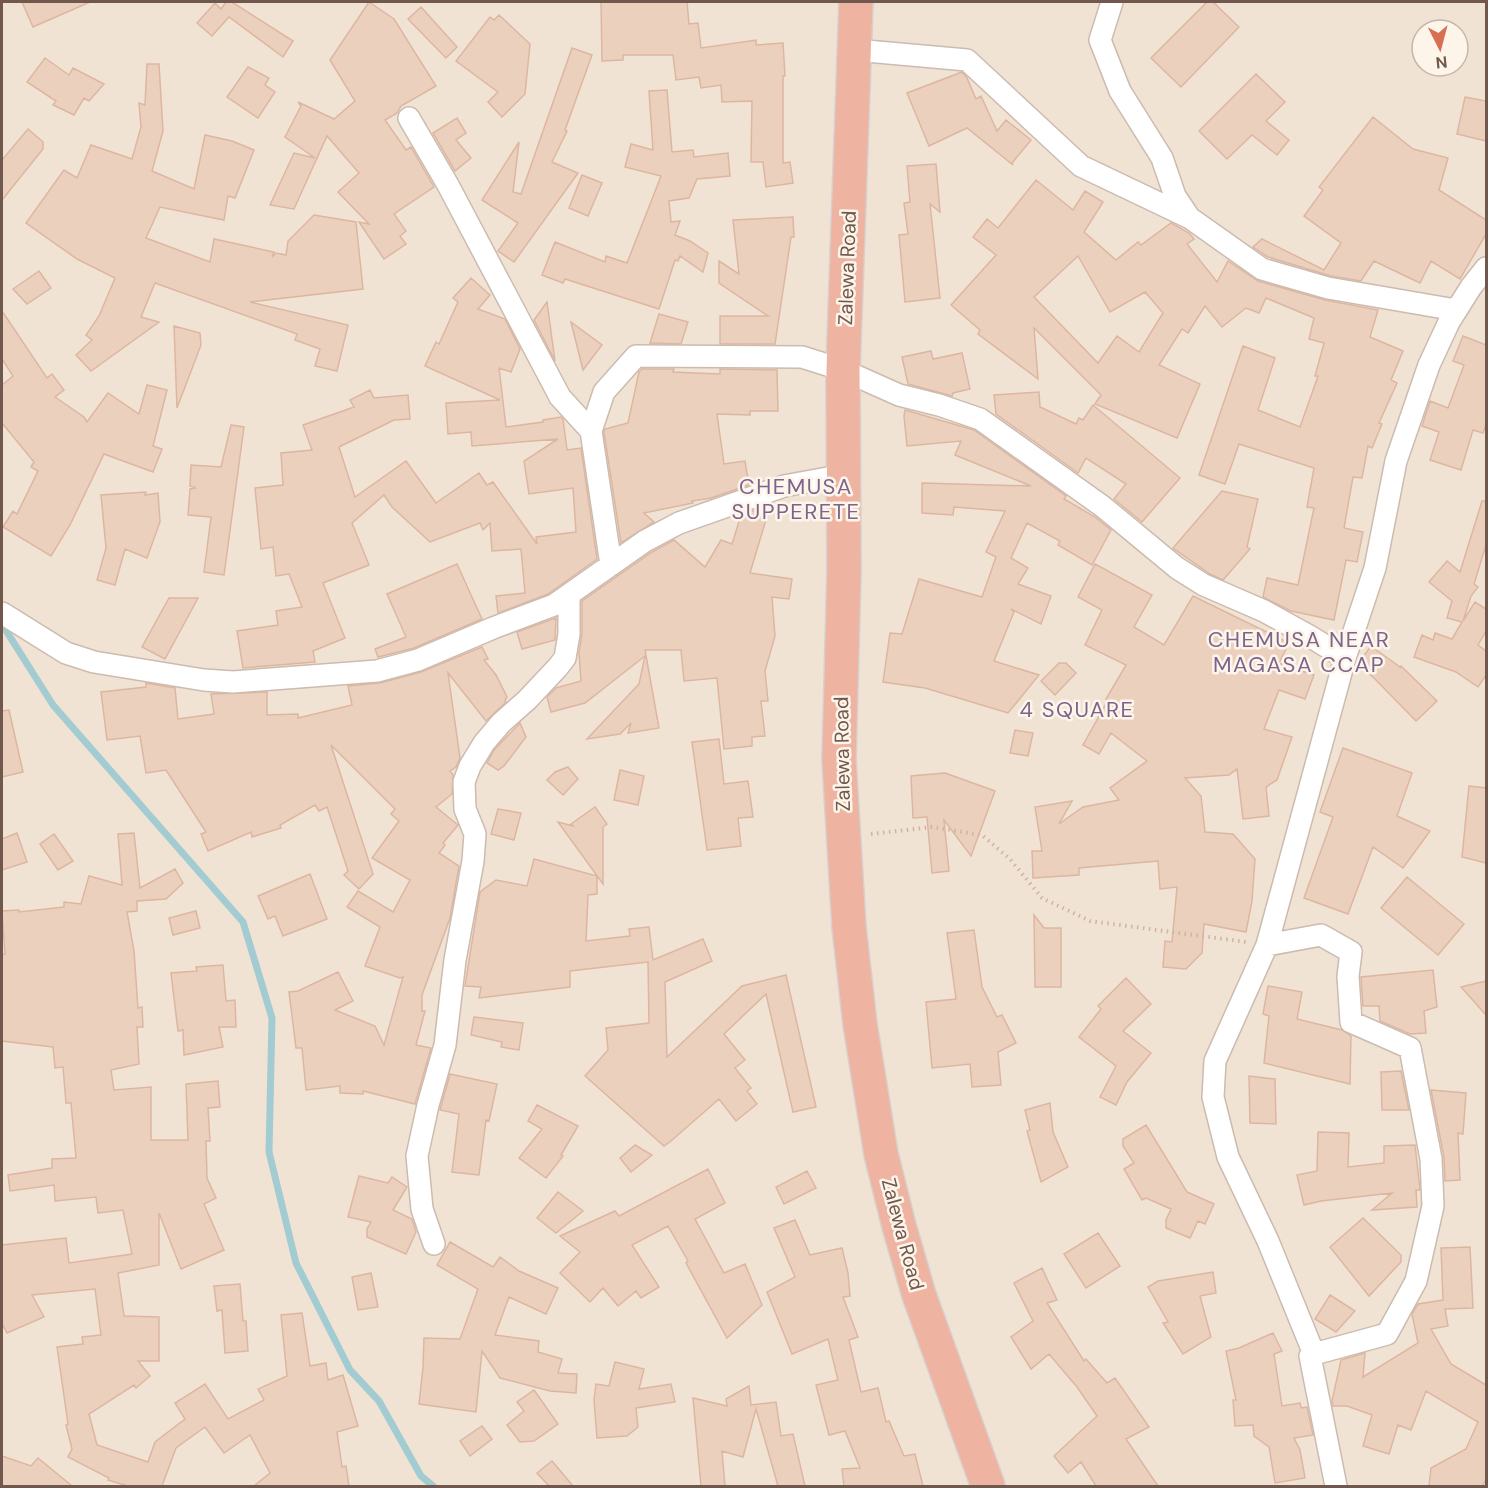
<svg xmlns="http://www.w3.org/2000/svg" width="1488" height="1488" viewBox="0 0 1488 1488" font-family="'DM Sans',sans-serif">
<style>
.residential{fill:#f1e3d3;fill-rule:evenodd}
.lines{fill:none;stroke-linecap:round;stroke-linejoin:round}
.stream{stroke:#a2ccd2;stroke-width:7}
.building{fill:#ecd0be;stroke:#ddb6a1;stroke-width:1.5;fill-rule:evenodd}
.street-casing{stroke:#ccbbaf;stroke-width:24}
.highway-casing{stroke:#d7d0cd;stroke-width:36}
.path{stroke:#d1b3a2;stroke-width:4;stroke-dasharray:1.5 4.5;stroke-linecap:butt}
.street{stroke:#fff;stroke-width:21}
.highway{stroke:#eeb3a1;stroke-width:33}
.labels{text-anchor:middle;stroke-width:5;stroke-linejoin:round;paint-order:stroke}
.street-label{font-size:20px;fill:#70584c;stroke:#fdf5ea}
.quarter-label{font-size:22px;letter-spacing:1.5px;fill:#7d648c;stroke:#fdf5ea}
</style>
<rect width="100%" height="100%" fill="#faf1e4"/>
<path class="residential" d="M2 2H1486V1486H2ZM1422 30H1458V66H1422Z"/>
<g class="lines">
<path class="stream" d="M2 624 53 705 243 922 272 1018 269 1152 296 1263 350 1370 379 1401 421 1476 433 1486"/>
</g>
<path class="building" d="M22 2H90L33 27Z
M226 2H232L293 41 283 57 229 17 212 36 197 23 215 3 221 9Z
M369 2 394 19 436 86 401 106 397 113 385 120 406 150 411 147 434 187 394 214 406 231 400 236 406 244 384 259 359 222 369 224 338 192 359 173 327 136 294 209 270 205 294 153 315 158 285 137 301 106 298 102 334 119 355 101 330 60Z
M601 2H687L689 24 698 23 701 48 756 40V45L783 43 785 76H783V163L790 162 793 183 766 187 763 162H751L752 101 722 102 721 85 701 88 699 77 676 80 673 55H623V60L602 61Z
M1207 2H1213L1239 27 1181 87 1151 58Z
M421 7 457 47 446 58 408 19Z
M499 15 530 44 525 94 502 117 488 102 498 92 456 61 490 17 494 20Z
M572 48 592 55 565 130 567 131 552 162 578 173 514 262 498 251 518 223 482 200 519 142 513 192 521 194Z
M45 58 69 75 73 68 104 84 89 101 84 98 74 115 72 114 53 105 56 101 27 82Z
M147 64H159L163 131 152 171 194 189 205 135 232 141 254 150 235 198 228 196 224 220 160 207 146 238 210 262 214 239 274 252 272 257 276 253 286 255 288 241 314 215 356 222 363 289 250 302 348 325 337 371 315 366 320 349 295 340 297 334 155 283 141 317 159 322 91 371 76 355 92 340 86 335 99 316 115 278 77 259 26 223 64 170 77 178 91 145 132 159 141 127 139 103 145 105Z
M248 67 269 78 265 85 275 92 258 118 227 97Z
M962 72 967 78 976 99 981 96 997 131 1006 120 1031 140 1012 163 1013 165 967 128 929 146 907 93Z
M1256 74 1285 102 1266 121 1289 140 1277 155 1252 135 1227 159 1199 131Z
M667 90 672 152 693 150 694 157 728 153 730 176 697 179 689 198 669 201 671 222 680 221 675 235 690 241 708 253 703 272 680 256 678 261 675 260 659 309 565 279 563 283 542 275 555 242 605 262 606 256 627 263 661 176 625 167 631 144 653 150 649 91Z
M1465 97 1486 101V141L1457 134Z
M1373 117 1413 149 1448 158 1439 190 1486 220V234L1460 279 1431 261 1420 283 1374 261 1361 281 1331 276 1268 257 1253 247 1262 239 1324 270 1341 243 1304 216 1323 190 1319 187Z
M457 118 466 133 456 140 471 158 455 171 433 133Z
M28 129 43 142V149L2 200V160Z
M936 164 940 212 930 204 940 298 905 302 899 235 908 234 904 203 910 202 907 166Z
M582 175 602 183 588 216 569 208Z
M1036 180 1073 210 1085 191 1103 202 1084 232 1116 260 1138 242 1141 245 1171 223 1189 233 1194 239 1187 244 1217 282 1228 261 1258 281 1325 300 1378 310 1370 337 1403 351 1391 380 1397 383 1379 423 1382 424 1372 448 1368 446 1362 478 1353 477 1344 528 1363 532 1357 562 1346 560 1334 620 1291 611 1263 597 1267 578 1298 585 1314 508 1307 507 1314 468 1239 444 1225 484 1199 475 1243 346 1275 358 1258 410 1300 427 1318 376H1315L1324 343 1309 339 1314 318 1266 298 1259 313 1246 308 1222 327 1205 306 1188 333 1182 329 1159 365 1200 384 1177 438 1095 404 1101 395 1034 328 1038 379 978 334 980 330 951 305 996 255 973 237 987 219 998 228ZM1078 256 1110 312 1145 292 1163 313 1139 352 1117 336 1098 363 1034 297Z
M793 217 794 237H791L775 344H720V316H768L719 283V261L739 274 733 220Z
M39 271 51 288 27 304 13 289Z
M471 278 490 295 478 309 505 319 520 349 511 372 499 368 506 427 543 422V420L561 417 563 419 567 450 581 448 597 559 548 594 498 613 496 596 525 593 521 549 492 551 490 523 483 530 480 523 430 542 392 507 384 495 352 523 369 565 323 583 345 638 313 651 315 662 243 668 237 631 278 625 276 611 302 607 289 574 276 576 273 547 261 549 255 488 283 485 281 453 312 450 303 425 354 407 350 400 370 390 374 398 408 395 410 419 394 420 339 447 355 497 406 461 436 503 479 473 487 485 493 482 537 544 536 537 576 532 573 488 529 494 524 461 558 439 472 446 471 432 448 434 446 403 500 400 425 366 436 342 439 344 458 302 453 298Z
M547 302 555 361 534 320Z
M2 311 47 378 52 374 64 390 55 397 84 417 87 422 108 393 139 414 147 385 167 390 153 446 162 449 153 472 104 454 70 525 51 556 3 527 13 511 17 514 38 471 31 467 34 462 2 423V385L13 376 2 359Z
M659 314 688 322 681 344 650 343Z
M571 322 602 345 583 370Z
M174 326 200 333 201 345 177 408Z
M1463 336 1486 345V424L1483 433 1473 430 1461 470 1430 460 1439 432 1422 426 1430 401 1448 408 1464 365 1453 361Z
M931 351 933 359 962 353 970 389 953 393 952 396 908 384 902 357Z
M642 369H674L673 372 720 374V369L777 370 778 411H750V415L717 414 724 464 745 461 749 485 711 498 692 501 693 503 644 513 654 522 621 543 604 432 605 429 628 423 639 372Z
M1039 392 1040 407 1076 424 1079 418 1083 420 1093 405 1180 478 1142 522 1114 499 1126 484 1086 458 1078 473 996 414 994 395Z
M905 410 974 430 1066 496 1064 499 1095 517 1111 530 1092 565 1058 545 1060 541 1027 523 1011 558 1028 568 1018 584 1051 596 1041 624 1011 609 1014 612 994 661 1039 675 1008 713 925 688 883 682 890 633 902 634 919 579 982 597 996 557 986 552 1005 511 954 507 953 515 922 513V483L1031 486 955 455 961 441 907 446 904 416Z
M231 425 244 427 224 575 204 572 211 517 188 515 190 489 196 488 190 486 191 465 221 467Z
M1222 491 1258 499 1247 547 1250 549 1223 580 1210 574 1173 548Z
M146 492 145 495 158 493 160 522 147 558 125 549 115 585 97 580 106 548 101 495Z
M1482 501H1486V545L1474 584 1478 587 1471 596 1463 621 1475 602 1486 609V631L1478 645 1486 651V675L1478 687 1456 672 1414 657 1422 635 1433 640 1435 633 1452 639 1462 622 1447 618 1452 601 1429 582 1447 561 1460 572Z
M755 510 768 513 750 573 792 579 789 599 772 597 775 636 765 671 768 701H761L765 736 752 737V746L724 749 717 678 684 681 681 650H645L659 728 628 733 631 723 620 734 587 739 639 684 645 656 585 703 551 712 547 697 556 688 581 681 579 653 582 634V601L652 552 674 540 705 567 721 540 732 544 741 515Z
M457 564 482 619 414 648 378 657 375 649 406 637 387 594Z
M1095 564 1152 595 1134 627 1164 645 1193 596 1289 643 1279 663 1314 675 1305 699 1279 690 1264 729 1292 737 1277 780 1266 787 1269 816 1243 819 1237 769 1229 775 1185 778 1201 796 1205 832 1233 834 1255 859 1252 901 1246 932 1204 924 1202 953 1186 969 1163 967 1165 941 1172 942 1177 887 1160 889 1158 861 1079 868V875L1033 878 1032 851H1042L1035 807 1072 801 1059 824 1083 807 1119 800 1110 788 1147 761 1111 733 1099 754 1083 745 1108 700 1106 699 1126 665 1085 645 1102 610 1078 597Z
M169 598H198L165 659 142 647Z
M556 618 555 640 522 649 517 632Z
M1371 646 1400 667 1401 666 1437 701 1416 721 1372 676 1357 665Z
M482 647 488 659 484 660 496 675 507 697 505 700 506 702 486 721 448 673 460 758 456 767 450 771 453 775 452 794 436 807 458 825 443 843 445 845 439 853 459 866 450 918 422 995V1011H425L416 1045 431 1048 415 1104 363 1091V1094L340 1093V1086L306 1090 302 1048H296L289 992 298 991 338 972 353 1001 335 1010 375 1026 384 1045 403 977 400 978 365 966 380 927 347 907 358 891 393 912 410 880 372 858 399 821 391 814 395 809 331 745 373 874 359 889 344 875 348 871 327 807 319 811 315 805 280 825 281 828 252 837 251 832 208 851 201 834 206 832 166 770 146 773 140 736 107 740 101 692 146 687V683L175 688 178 719 214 714 211 694 267 692V715L298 714V718L352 705 348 686 380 683 421 672Z
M1059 663H1066L1076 673 1055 695 1041 681Z
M9 710 23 772 2 777V711Z
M520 723 526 737 504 766 498 770 487 763 494 750Z
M1015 730 1033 733 1028 756 1010 753Z
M719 739 724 784 748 781 753 817 738 818 741 846 707 850 692 742Z
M1343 748 1412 773 1397 816 1430 831 1403 868 1373 847 1348 914 1304 898 1333 817 1320 812Z
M568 767 578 779 563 795 547 780 555 772Z
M620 770 644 776 638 805 614 800Z
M945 773 995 791 971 856 944 820 949 871 932 873 927 817 913 818 911 776Z
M1469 786 1486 788V863L1462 857Z
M595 807 607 824 603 827V884L558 822 573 826 571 824Z
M498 809 521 813 514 840 491 834Z
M17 833 27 862 2 870V839Z
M134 833 140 888 175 869 183 883 166 899 137 901V911L127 912 134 951 138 1008 142 1007 143 1027H137L139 1064 111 1070 114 1090 151 1087V1140H188L186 1084 218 1081 220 1107 208 1108 210 1141H206L207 1178 216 1198 204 1204 224 1250 181 1269 159 1213V1265L118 1273 124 1316 159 1317V1361H138L150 1376 136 1388 134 1385 89 1414 97 1445 148 1462 155 1442 185 1419 175 1403 205 1384 228 1419 264 1400 258 1389 287 1376 281 1315 302 1313 310 1366 326 1363 328 1380 343 1375 358 1426 337 1432 342 1467 346 1466 349 1486H254L270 1473 250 1435 224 1453 205 1427 176 1448 162 1486H128L108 1480 109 1478 68 1457 72 1449 66 1425 68 1424 57 1347 83 1344 82 1337 101 1335 95 1289 32 1295 44 1317 7 1333 2 1323V1245L66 1238 69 1263 132 1254 123 1210 98 1213 96 1197 55 1201 54 1185 10 1191 8 1175 52 1168V1159L76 1158 71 1103H66L63 1067 55 1068 53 1047 2 1041V954H5L2 911 19 910V912L64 907V902L81 904 89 876 122 885 118 834Z
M54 834 73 861 58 870 40 844Z
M534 859 597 876V894L588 895 586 941 630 936 629 929 649 927 653 960 703 939 712 961 665 982 667 1057 742 986 786 975 816 1107 793 1112 766 994 724 1034 745 1060 735 1068 751 1088 747 1091 757 1104 736 1121 719 1099 671 1141 664 1146 585 1076 608 1050 606 1028 649 1023 648 962 570 971V987L479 998 481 987 465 986 480 892 496 880 527 886Z
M310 874 327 919 283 936 275 916 268 919 258 896Z
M1407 877 1464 924 1438 955 1381 908Z
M196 911 200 928 173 935 169 918Z
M1034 915 1044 928H1061V987H1035Z
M974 930 982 987 997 1017 1002 1015 1016 1043 998 1052 1001 1085 972 1087 970 1064 932 1068 926 1002 956 999 947 933Z
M223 965 226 1001 235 1000 236 1027H219L223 1047 184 1055 183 1030 178 1031 171 973 197 971 196 967Z
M1433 970 1437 1007 1424 1011 1426 1033 1410 1034 1380 1021 1379 1006H1363L1361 977Z
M1126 978 1151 1004 1123 1031 1151 1053 1127 1082 1116 1105 1100 1097 1116 1066 1079 1037 1101 1009 1098 1006Z
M1486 981V1015L1461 987Z
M1268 986 1302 992 1297 1019 1342 1030 1351 1036 1350 1084 1264 1063 1269 1016 1263 1014Z
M474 1017 523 1023 519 1050 501 1047 502 1042 471 1035Z
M1401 1071 1409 1110H1382L1381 1072Z
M450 1074 497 1084 489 1121 486 1120 479 1175 452 1172 459 1114 440 1110Z
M1249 1076 1275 1079 1276 1124 1250 1123Z
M1431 1090 1466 1093 1463 1134 1458 1133 1460 1180 1445 1181 1444 1157Z
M1050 1103 1053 1132 1068 1167 1041 1182 1027 1131 1030 1130 1025 1110Z
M537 1105 578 1126 561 1155 563 1156 546 1178 519 1158 542 1129 528 1121Z
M1146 1125 1187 1192 1214 1204 1205 1224 1198 1221 1190 1238 1166 1228V1220L1171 1209 1146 1198 1142 1200 1124 1169 1134 1163 1123 1146V1139Z
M1318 1132 1349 1133 1348 1167 1384 1163V1146L1415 1145 1420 1190H1416L1417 1207 1372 1210 1392 1193 1321 1201 1304 1205 1297 1175 1317 1171Z
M635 1145 652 1155 631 1172 620 1158Z
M708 1169 725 1203 695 1219 724 1273 745 1264 762 1305 727 1338 686 1263 688 1261 668 1226 632 1245 659 1287 641 1298 636 1291 618 1306 603 1288 590 1302 560 1273 580 1252 560 1236 615 1211 619 1216Z
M807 1171 816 1188 784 1204 776 1187Z
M359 1176 388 1183 392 1177 407 1187 393 1210 412 1219 416 1232 406 1254 367 1237V1229L371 1222 348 1217Z
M558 1192 583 1211 556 1233 537 1218Z
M1363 1218 1401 1255V1262L1369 1296 1330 1247Z
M795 1220 810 1255 842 1248 848 1273 850 1296 843 1297 858 1337 849 1340 861 1392 878 1388 886 1422 889 1421 904 1456 915 1454 923 1486H844L842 1469 860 1468 845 1431 829 1435 816 1385 838 1380 828 1339 792 1354 767 1292 795 1277 774 1228Z
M1098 1233 1120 1266 1086 1288 1064 1254Z
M450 1242 493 1267 500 1257 519 1271 558 1288 546 1314 509 1297 495 1335 539 1341 538 1352 562 1359 558 1373 577 1374 576 1393 550 1391 500 1378 482 1351 476 1412 419 1404 423 1367 424 1338 460 1339 478 1289 437 1265Z
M1470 1247 1473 1308 1445 1309 1448 1326 1431 1329 1451 1364 1486 1385V1480L1482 1486H1429L1431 1468 1466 1449 1478 1422 1426 1391 1411 1430 1398 1425 1389 1454 1363 1446 1372 1415 1347 1406H1333L1332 1401 1341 1360 1365 1353 1363 1377 1418 1343 1412 1314 1418 1304 1443 1300 1441 1248Z
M1042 1268 1057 1300 1047 1303 1084 1361 1086 1359 1107 1383 1115 1378 1149 1427 1126 1439 1158 1486H1096L1081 1462 1068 1473 1054 1456 1097 1416 1077 1387 1049 1354 1031 1369 1011 1337 1033 1321 1014 1283Z
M1213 1272 1216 1293 1200 1296 1211 1337 1183 1354 1163 1323 1168 1322 1148 1287 1158 1281Z
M371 1273 378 1307 358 1310 352 1277Z
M240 1284 243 1321H246L248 1351 225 1353 222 1310 217 1311 214 1286Z
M1330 1295 1355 1311 1336 1332 1315 1319Z
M1273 1333 1282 1351 1274 1354 1282 1406 1300 1403 1301 1408 1307 1407 1313 1435 1294 1438 1300 1450 1305 1478 1275 1483 1269 1447 1254 1436 1253 1425 1235 1426 1233 1400H1236L1226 1351 1239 1348Z
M615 1362 644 1369 639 1389 671 1384 675 1402 636 1408 638 1427 627 1436 597 1438 594 1400 596 1384 609 1386Z
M749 1386 751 1405 776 1402 781 1436 793 1434 805 1486H778L756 1409 743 1457 722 1451 725 1486H701L693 1398 727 1406 726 1399Z
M534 1390 558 1424 534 1441 520 1442 507 1425 524 1411 517 1402Z
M482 1426 492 1439 470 1456 460 1441Z
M2 1456 31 1466 38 1458 72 1486H2Z
M552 1461 573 1486H549L537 1473Z"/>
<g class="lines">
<g class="street-casing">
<path id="street" d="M1112 2 1100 40 1120 91 1162 158 1175 196 1189 217
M855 50 967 60 1081 166 1190 218 1262 269 1328 288 1456 310
M409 118 448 185 560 397 591 431
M611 565 591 431 604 392 636 356 802 357 843 370 899 395 939 405 980 419 1102 506 1177 568 1204 585 1264 611 1311 637 1345 658
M2 613 66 653 94 662 204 680 233 682 377 671 418 660 493 628 554 605 645 541 679 523 784 486 844 475
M1267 945 1321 935 1351 952 1348 976 1351 1022 1410 1048 1431 1159 1433 1206 1416 1281 1387 1334 1314 1354
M434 1244 422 1209 417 1156 428 1105 445 1045 455 960 473 861 475 834 465 809 464 782 470 766 484 743 501 723 527 700 558 667 565 658 569 634V595
M1336 1486 1310 1356 1314 1354 1268 1241 1228 1157 1213 1097 1215 1061 1267 945 1345 658 1375 568 1396 461 1429 365 1449 322 1471 287 1486 268"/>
</g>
<g class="highway-casing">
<path id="highway" d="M856 2 843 370 844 571 839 759 849 927 860 1024 881 1154 899 1226 919 1295 988 1486"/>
</g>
<path class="path" d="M871 834 932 827 982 835 1010 859 1042 898 1090 921 1246 942"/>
<use href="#street" class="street"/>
<use href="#highway" class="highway"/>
</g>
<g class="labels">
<g class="street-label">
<text transform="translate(847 268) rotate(-88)" y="7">Zalewa Road</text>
<text transform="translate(842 754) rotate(-91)" y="7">Zalewa Road</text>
<text transform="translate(903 1234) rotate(75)" y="7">Zalewa Road</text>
</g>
<g class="quarter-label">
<text x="796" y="494">CHEMUSA<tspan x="796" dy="25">SUPPERETE</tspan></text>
<text x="1299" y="647">CHEMUSA NEAR<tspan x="1299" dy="25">MAGASA CCAP</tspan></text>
<text x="1077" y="717">4 SQUARE</text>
</g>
</g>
<rect width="1488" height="1488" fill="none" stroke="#70584c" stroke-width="6"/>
<g transform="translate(1440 48) rotate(174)"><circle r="28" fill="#fdf5ea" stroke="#c5b6ab" stroke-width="1.5"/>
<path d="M0-4.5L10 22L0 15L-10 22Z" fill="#d86f55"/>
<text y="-9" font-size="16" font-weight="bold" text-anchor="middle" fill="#70584c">N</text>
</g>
</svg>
